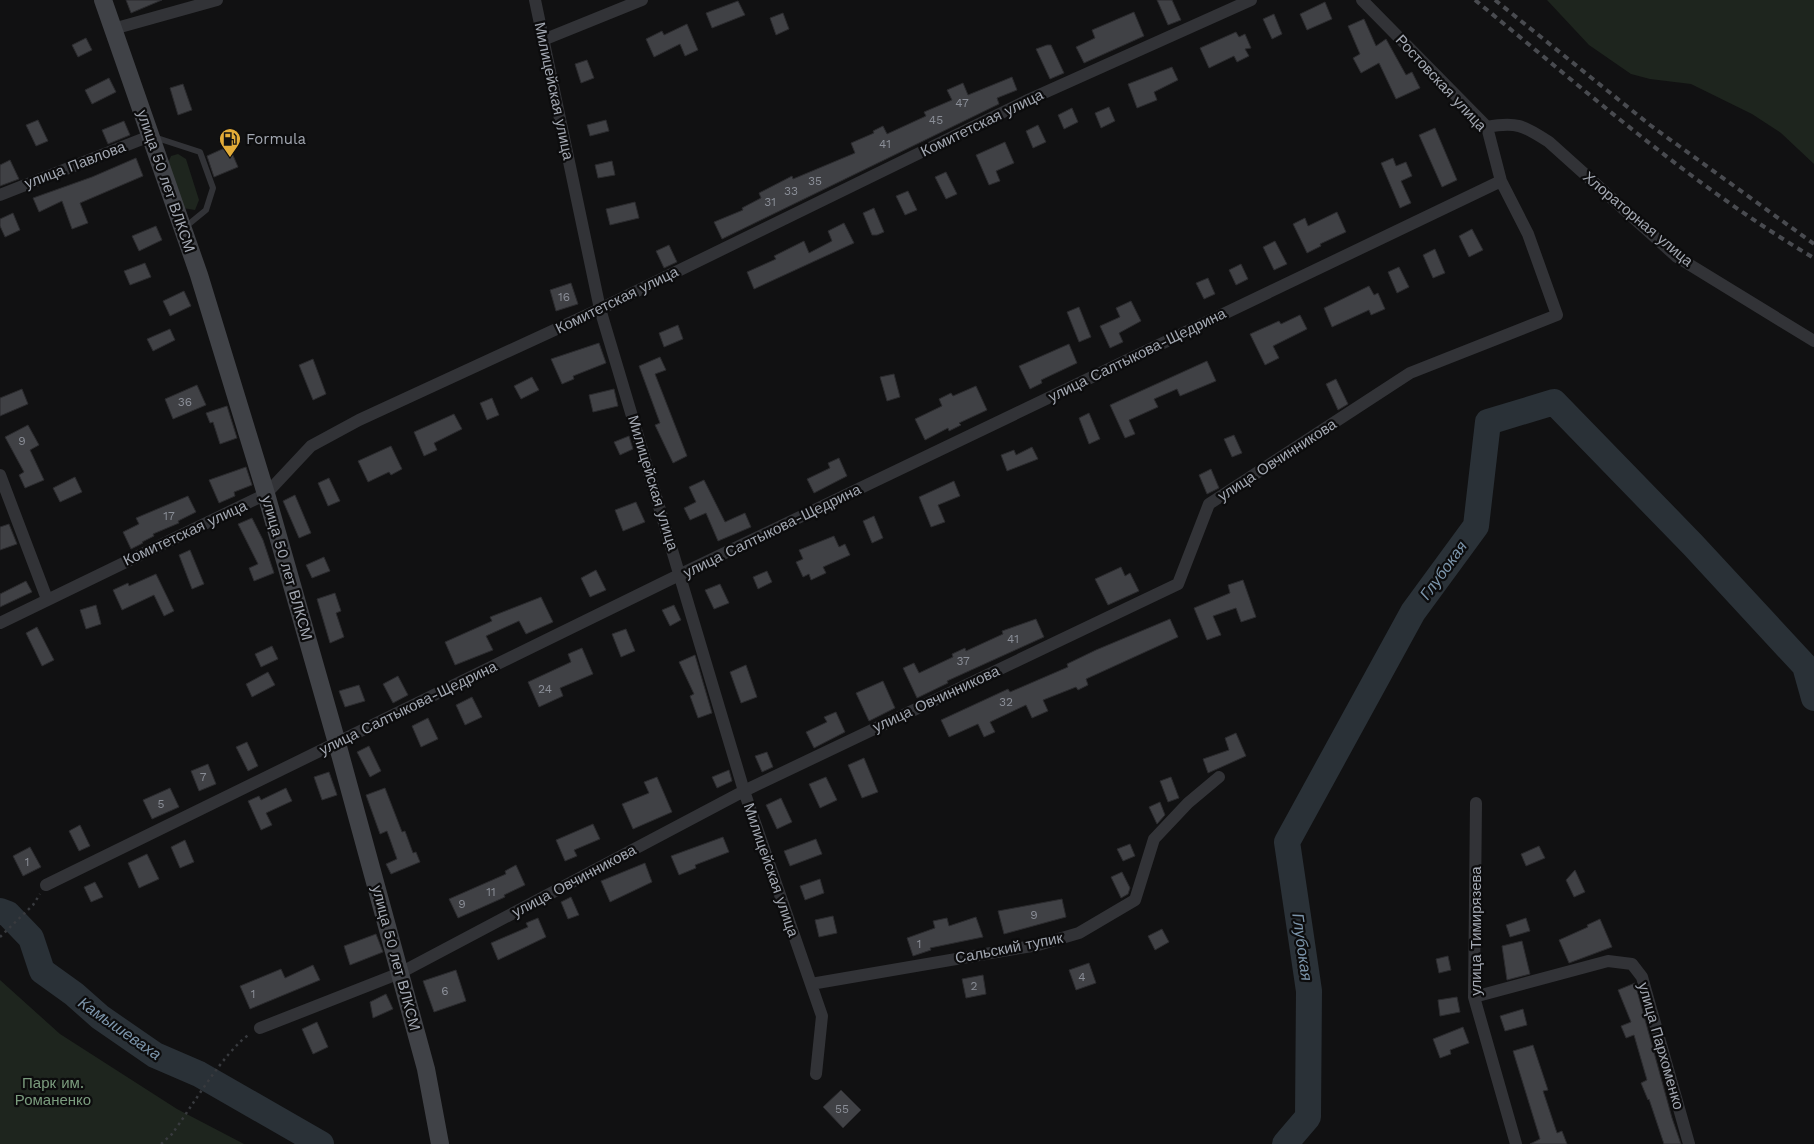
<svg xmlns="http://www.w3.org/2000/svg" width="1814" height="1144" viewBox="0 0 1814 1144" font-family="'Work Sans',sans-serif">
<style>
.green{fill:#1e251e}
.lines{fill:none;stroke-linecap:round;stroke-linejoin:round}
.river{stroke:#2a3137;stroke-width:26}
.building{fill:#404145;stroke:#2b2b2e}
.path{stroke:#383a3e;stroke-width:2.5;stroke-dasharray:2.5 4;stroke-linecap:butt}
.lane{stroke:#323337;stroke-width:6}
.street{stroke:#323337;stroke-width:12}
.secondary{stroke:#404247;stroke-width:18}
.rail{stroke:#494b50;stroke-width:4;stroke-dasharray:6 5;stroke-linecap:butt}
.labels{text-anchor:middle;stroke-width:4.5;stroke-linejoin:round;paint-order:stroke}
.number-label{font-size:12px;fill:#8a8e97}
.street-label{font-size:15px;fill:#a3a8b2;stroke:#0c0c0d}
.poi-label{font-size:15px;fill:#a3a8b2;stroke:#0c0c0d;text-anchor:start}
.park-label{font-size:15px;fill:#7b9c7e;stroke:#0c0c0d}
.water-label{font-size:16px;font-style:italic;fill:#7c95ab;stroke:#0c0c0d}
</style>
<rect width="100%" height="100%" fill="#111112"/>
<path class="green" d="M1547 0H1814V164L1781 133 1752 114 1691 84 1650 79 1631 74 1589 45Z
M178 154 186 159 199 200 195 210 183 208 168 163 171 156Z
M0 980 60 1034 177 1109 244 1144H0Z"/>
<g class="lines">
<path class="river" d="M0 911 8 914 31 938 42 971 74 994 100 1017 155 1055 199 1074 321 1144
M1285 1144 1308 1117 1309 991 1287 842 1413 612 1476 526 1488 422 1554 402 1693 545 1805 666 1814 698"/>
</g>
<path class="building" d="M126 0H162L131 13Z
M1157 0H1172L1181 20 1168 25Z
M738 1 745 15 712 28 706 13Z
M1325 2 1332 19 1307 30 1300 14Z
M1134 12 1144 36 1084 63 1076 47 1095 38 1092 30Z
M783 13 789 29 776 35 770 18Z
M1274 14 1282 34 1272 39 1263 19Z
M1364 19 1376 46 1386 39 1406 75 1412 72 1420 88 1396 99 1379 63 1361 73 1353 58 1360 54 1348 26Z
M687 24 698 50 685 56 680 44 654 57 646 39 662 31 664 35Z
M1236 32 1239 37 1245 34 1251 48 1245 49 1249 56 1237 62 1234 56 1209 68 1200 48Z
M86 38 92 50 78 57 72 45Z
M1047 45H1051L1064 73 1050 79 1036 49Z
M587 60 594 78 581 83 575 64Z
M1172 67 1178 80 1154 92 1157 100 1137 108 1128 84Z
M1012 77 1017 90 997 98 999 104 722 239 714 222 743 210 742 208 761 198 759 193 792 176 793 179 855 153 851 143 874 133 873 131 883 126 887 134 926 116 924 112 952 100 947 90 963 83 968 95Z
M109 78 116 92 92 104 85 90Z
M183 84 192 110 178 115 170 88Z
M1109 107 1115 121 1101 128 1095 113Z
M1072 108 1078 122 1064 129 1058 115Z
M38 120 48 141 36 146 26 125Z
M606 120 609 131 590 136 587 125Z
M124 121 130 135 108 144 102 130Z
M1038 125 1046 142 1033 148 1026 131Z
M1435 128 1457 180 1442 187 1419 135Z
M1005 142 1014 163 996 171 1000 181 989 185 976 155Z
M229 146 238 167 214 177 207 156Z
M136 158 143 176 80 203 88 223 72 229 62 201 39 212 33 198 92 177Z
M1393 158 1396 166 1406 162 1412 176 1401 181 1411 203 1400 208 1381 163Z
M10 160 19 179 0 186V165Z
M612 161 615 175 598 178 595 165Z
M946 172 957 194 946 199 935 177Z
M908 191 917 210 905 215 896 196Z
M635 202 639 218 610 225 606 209Z
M874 208 884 232 877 235H872L863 213Z
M1337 212 1346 232 1320 244 1321 246 1307 253 1293 224 1305 218 1308 226Z
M13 213 20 230 5 237 0 226V219Z
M844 223 854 243 754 289 747 272 776 259 774 256 804 241 809 253 832 241 828 231Z
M156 226 162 240 139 251 132 236Z
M1472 229 1483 250 1469 257 1459 236Z
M1275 241 1287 264 1274 270 1263 247Z
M669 245 677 262 664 268 656 251Z
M1435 249 1445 273 1433 278 1423 255Z
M145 263 151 277 130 285 124 271Z
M1241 264 1248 279 1236 285 1229 270Z
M1399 267 1409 287 1397 293 1388 272Z
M1208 278 1215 294 1204 299 1196 283Z
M571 283 578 304 556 311 550 290Z
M1369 286 1374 295 1378 293 1385 309 1371 315 1369 310 1332 327 1324 308Z
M184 291 191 306 170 316 163 301Z
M1131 301 1141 321 1119 333 1123 342 1110 348 1100 326 1120 317 1116 308Z
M1079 307 1091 337 1079 342 1067 312Z
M1300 315 1307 329 1273 346 1279 358 1265 365 1250 334 1279 321 1281 324Z
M678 325 683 339 664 347 659 333Z
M170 329 175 340 153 351 147 339Z
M599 343 606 363 573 376 574 379 562 384 551 359Z
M1069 344 1077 363 1041 380 1042 383 1030 389 1019 366Z
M660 357 666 370 655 374 687 456 673 463 655 425 660 423 639 366Z
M313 359 326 394 313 400 299 365Z
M1207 361 1216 381 1180 396 1177 389 1154 399 1158 407 1129 420 1135 434 1125 438 1110 405Z
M894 374 900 397 887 401 880 377Z
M532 377 539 390 521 399 514 386Z
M1336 379 1348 404 1338 410 1326 384Z
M197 385 206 405 173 419 165 399Z
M976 386 987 410 959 423 961 425 949 431 948 428 925 440 915 419 942 406 939 399 951 393 953 396Z
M22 389 28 404 0 416V398Z
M614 389 618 406 593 412 589 395Z
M492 398 499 415 487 420 480 403Z
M227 406 237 438 220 444 213 422 210 423 206 413Z
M1089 413 1100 439 1089 444 1079 418Z
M454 414 462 429 434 443 437 450 424 456 414 432Z
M28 425 39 445 30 450 44 480 25 488 19 475 24 472 5 437Z
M1234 435 1242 453 1232 457 1224 439Z
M629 436 633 449 620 455 614 442Z
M391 446 402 469 391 475 389 472 368 482 358 461Z
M1032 447 1038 459 1007 471 1001 455 1014 450 1016 455Z
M839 458 847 476 814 493 807 479 830 468 828 463Z
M246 467 252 485 234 492 235 496 219 503 209 480Z
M1211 469 1219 488 1207 494 1199 475Z
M75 477 82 492 60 502 53 488Z
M329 478 340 501 328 506 318 483Z
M704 480 725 522 745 513 751 527 718 541 706 513 690 520 684 508 696 502 689 487Z
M954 481 960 496 938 505 945 522 931 527 919 497Z
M295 495 311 533 299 538 283 501Z
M188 496 196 512 178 521 179 523 153 534 154 536 142 542 143 543 131 549 123 532 139 524 136 518Z
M636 502 645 522 623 531 615 510Z
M874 516 883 538 872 543 863 521Z
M252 518 263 540 274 573 254 581 249 568 258 564 238 524Z
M9 524 17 544 0 550V527Z
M834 536 839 547 845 544 850 555 823 567 826 573 811 580 809 574 803 577 796 562 803 559 799 550Z
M190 550 204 584 192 589 179 555Z
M324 557 330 571 312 578 306 565Z
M1121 567 1125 576 1130 573 1139 591 1108 605 1095 579Z
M596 570 606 590 590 597 581 578Z
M767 571 772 582 758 589 753 577Z
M156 574 174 611 164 616 154 595 122 610 113 590 128 583 129 586Z
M1243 580 1256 617 1241 622 1236 608 1213 616 1221 635 1207 640 1194 608 1230 593 1228 585Z
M26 581 32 592 0 607V594Z
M720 584 729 603 714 609 705 590Z
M335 593 341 611 336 613 344 637 330 643 317 599Z
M541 597 553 622 526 634 519 621 486 636 493 650 455 665 445 642 492 621 490 617Z
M96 605 101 624 86 629 80 610Z
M674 605 681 620 670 626 662 610Z
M1036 619 1044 637 947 681 948 683 917 698 903 668 914 663 919 673 953 657 952 654 965 648 966 651 1003 634 1002 631Z
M1170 619 1178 637 1086 679 1088 685 1078 690 1076 687 1043 700 1048 711 1032 718 1026 705 990 722 995 732 984 737 978 724 949 737 941 720 1008 689 1010 692 1068 667 1067 664 1096 650Z
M37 627 54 660 42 666 26 633Z
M626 629 635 651 621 657 612 634Z
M272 646 278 659 261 667 255 654Z
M582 648 593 674 560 688 563 696 539 707 528 682 571 662 568 654Z
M695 655 712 713 698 718 690 696 694 694 679 662Z
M746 665 757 697 741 703 730 672Z
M268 672 275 685 252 697 246 684Z
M398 676 408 695 393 703 383 684Z
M883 681 895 708 869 721 856 693Z
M359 685 365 701 345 707 339 691Z
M472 697 482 717 465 725 456 705Z
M836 712 845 732 814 748 806 732 827 722 824 717Z
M428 718 438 739 421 747 412 726Z
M1236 733 1246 756 1208 773 1203 759 1229 750 1225 738Z
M247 742 258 766 248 771 236 747Z
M369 746 381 771 370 777 357 752Z
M767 752 773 767 762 772 755 756Z
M864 758 878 792 862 798 848 765Z
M208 764 216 784 199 791 191 771Z
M729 770 732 781 717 788 712 777Z
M329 772 337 795 322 800 314 777Z
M657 777 672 812 633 829 622 804 649 793 644 782Z
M826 777 837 800 820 808 809 784Z
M1171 777 1179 798 1168 802 1160 781Z
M170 788 179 807 152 819 143 800Z
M286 788 292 801 266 813 272 825 261 830 248 801 259 796 261 800Z
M385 788 402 832 405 831 413 853 416 852 420 862 391 874 386 864 397 859 387 831 380 834 366 795Z
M781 798 792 822 777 829 766 805Z
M1160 802 1165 815 1157 824 1149 807Z
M593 824 600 839 574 850 577 856 565 861 556 840Z
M80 825 90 846 79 851 69 831Z
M723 837 729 852 695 865 696 868 679 875 671 856Z
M816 839 822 854 790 866 784 851Z
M185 840 194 862 180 868 171 847Z
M1130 844 1135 856 1123 861 1117 849Z
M1539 846 1545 858 1526 866 1521 854Z
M30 847 41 867 23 876 13 856Z
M147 854 159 879 139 888 128 863Z
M645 863 652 882 610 902 601 881Z
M516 865 525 885 504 895 505 897 458 918 449 899 506 874 505 871Z
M1575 870 1585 892 1574 897 1566 880Z
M1122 872 1130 888 1128 894 1121 898 1111 877Z
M820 879 824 893 805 900 800 886Z
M95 882 103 897 91 902 84 887Z
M571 897 579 915 568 919 561 902Z
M1062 899 1066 917 1004 934 998 911Z
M833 916 837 933 819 937 815 920Z
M976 917 983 937 930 948 931 950 913 956 907 938 935 928 933 921 947 918 949 926Z
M538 918 546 937 498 960 491 943 528 927 526 923Z
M1526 918 1530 931 1510 937 1506 925Z
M1600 919 1612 947 1569 963 1559 940 1588 927 1587 925Z
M1162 929 1169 942 1155 950 1148 936Z
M376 934 383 952 350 965 344 946Z
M1522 941 1530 974 1507 980 1502 946Z
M1448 956 1451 970 1439 973 1436 959Z
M1089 963 1096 983 1076 990 1069 970Z
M313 965 320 980 250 1009 240 986 281 969 285 978Z
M456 970 466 1001 434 1012 423 981Z
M983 975 986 994 966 998 962 979Z
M1635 983 1672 1118 1681 1144H1664L1649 1099 1648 1100 1641 1083 1647 1080 1634 1035 1626 1038 1621 1026 1631 1022 1618 990Z
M386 994 393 1009 373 1018 370 1002Z
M1457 997 1460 1012 1440 1016 1438 1000Z
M1523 1009 1527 1025 1505 1031 1500 1016Z
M317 1022 328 1047 313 1054 302 1029Z
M1463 1027 1469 1043 1450 1050 1451 1054 1440 1058 1433 1039Z
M1533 1045 1548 1090 1543 1091 1557 1133 1562 1131 1567 1144H1530L1540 1139 1513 1051Z
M841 1090 861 1110 843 1128 823 1107Z"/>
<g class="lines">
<path class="path" d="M0 937 33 905 40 894
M161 1144 172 1134C191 1108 225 1050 250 1034"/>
<path class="lane" d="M154 137 200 152 213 188 206 210 184 228"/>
<path class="street" d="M535 0 600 309 744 791 822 1016 816 1074
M113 29 217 0
M543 40 642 0
M1487 127C1517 121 1524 126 1549 142L1677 257 1814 341
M0 195 150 136
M0 475 47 599
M0 623 266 494 311 446 359 420 600 309 1028 100 1251 0
M1476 803 1474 997 1516 1144
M46 885 681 574 1501 181
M811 984 1038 945 1079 933 1135 900 1154 839 1188 803 1219 777
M1474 997 1608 961 1632 964 1642 977 1689 1144
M260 1028 400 973 744 791 1178 584 1209 504 1410 373 1557 315 1528 234 1501 181 1487 127 1362 0"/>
<path class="secondary" d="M103 0 199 275 266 494 337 743 426 1069 440 1144"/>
<path class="rail" d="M1475 0C1584 89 1692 186 1814 258
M1495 0 1650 125 1814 244"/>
</g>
<defs>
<g id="fuel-pin" transform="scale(1.125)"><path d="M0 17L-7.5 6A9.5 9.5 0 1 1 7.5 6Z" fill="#e3ac38" stroke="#0c0c0d"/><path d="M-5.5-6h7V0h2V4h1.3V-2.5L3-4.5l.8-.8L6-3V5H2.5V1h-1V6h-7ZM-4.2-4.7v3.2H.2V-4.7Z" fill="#111"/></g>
</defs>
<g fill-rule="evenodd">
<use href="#fuel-pin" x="230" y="139"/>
</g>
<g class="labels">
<g class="number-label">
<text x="962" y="107">47</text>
<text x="936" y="124">45</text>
<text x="885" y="148">41</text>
<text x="815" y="185">35</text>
<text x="791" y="195">33</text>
<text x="770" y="206">31</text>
<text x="564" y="301">16</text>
<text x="185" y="406">36</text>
<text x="22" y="445">9</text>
<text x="169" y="520">17</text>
<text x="1013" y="643">41</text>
<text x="963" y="665">37</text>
<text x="545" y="693">24</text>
<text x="1006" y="706">32</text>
<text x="203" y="781">7</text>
<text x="161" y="808">5</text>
<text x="27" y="866">1</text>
<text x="491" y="896">11</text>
<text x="462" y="908">9</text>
<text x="1034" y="919">9</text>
<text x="919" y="948">1</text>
<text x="1082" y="981">4</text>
<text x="974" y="990">2</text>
<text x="445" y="995">6</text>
<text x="253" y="998">1</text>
<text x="842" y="1113">55</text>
</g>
<g class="street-label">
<text transform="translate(1441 83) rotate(47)" y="5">Ростовская улица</text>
<text transform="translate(554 91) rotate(78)" y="5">Милицейская улица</text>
<text transform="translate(982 123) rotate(-26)" y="5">Комитетская улица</text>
<text transform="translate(75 165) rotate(-21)" y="5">улица Павлова</text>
<text transform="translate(166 181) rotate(71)" y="5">улица 50 лет ВЛКСМ</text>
<text transform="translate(1638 219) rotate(40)" y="5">Хлораторная улица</text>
<text transform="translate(617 300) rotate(-26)" y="5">Комитетская улица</text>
<text transform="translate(1137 355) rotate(-26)" y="5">улица Салтыкова-Щедрина</text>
<text transform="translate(1277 460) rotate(-33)" y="5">улица Овчинникова</text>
<text transform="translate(653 483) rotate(73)" y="5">Милицейская улица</text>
<text transform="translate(772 531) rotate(-26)" y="5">улица Салтыкова-Щедрина</text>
<text transform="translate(185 533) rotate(-25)" y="5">Комитетская улица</text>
<text transform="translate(287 568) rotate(74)" y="5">улица 50 лет ВЛКСМ</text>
<text transform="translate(936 699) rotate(-25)" y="5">улица Овчинникова</text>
<text transform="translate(408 708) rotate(-26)" y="5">улица Салтыкова-Щедрина</text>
<text transform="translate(771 870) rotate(71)" y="5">Милицейская улица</text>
<text transform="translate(574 881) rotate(-28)" y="5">улица Овчинникова</text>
<text transform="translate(1476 931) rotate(-90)" y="5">улица Тимирязева</text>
<text transform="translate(1009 948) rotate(-11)" y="5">Сальский тупик</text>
<text transform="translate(396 958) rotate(75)" y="5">улица 50 лет ВЛКСМ</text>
<text transform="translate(1661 1046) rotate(74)" y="5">улица Пархоменко</text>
</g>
<g class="poi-label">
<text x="246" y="144">Formula</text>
</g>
<g class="park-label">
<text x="53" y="1088">Парк им.<tspan x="53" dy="17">Романенко</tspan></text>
</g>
<g class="water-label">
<text transform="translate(1443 570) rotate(-54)" y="6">Глубокая</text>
<text transform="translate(1303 947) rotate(82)" y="6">Глубокая</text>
<text transform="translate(120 1028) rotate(35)" y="6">Камышеваха</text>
</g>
</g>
</svg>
